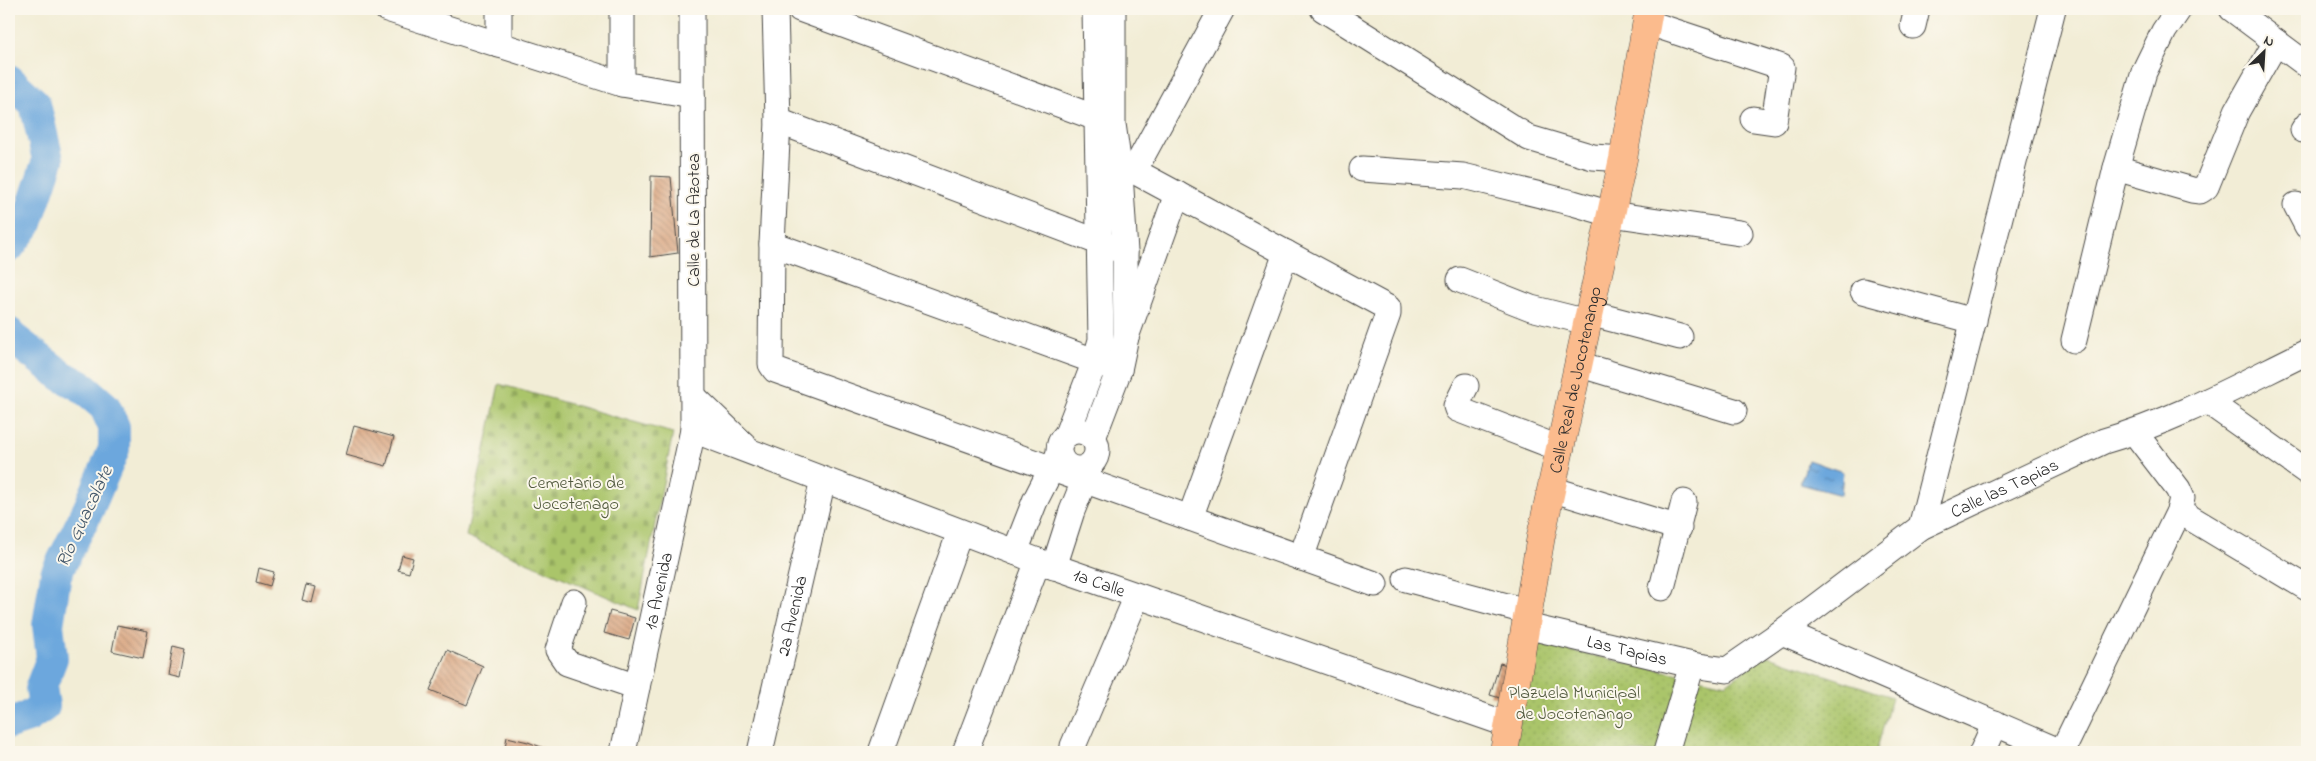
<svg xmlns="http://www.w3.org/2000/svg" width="2316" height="761" viewBox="0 0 2316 761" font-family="'Indie Flower',sans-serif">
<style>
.cemetery{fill:url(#cemetery-stones);stroke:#6a784b}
.park{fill:url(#park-dots);stroke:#6a784b}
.water{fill:url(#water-ripples);stroke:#4c6984}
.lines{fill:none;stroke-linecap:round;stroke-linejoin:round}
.river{stroke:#6ca7dd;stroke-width:32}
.building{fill:url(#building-back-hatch)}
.minor-casing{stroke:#494845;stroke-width:27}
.major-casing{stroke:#494845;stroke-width:29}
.minor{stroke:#fff;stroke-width:25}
.major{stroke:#fbbb8d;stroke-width:28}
.labels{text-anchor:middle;stroke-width:4;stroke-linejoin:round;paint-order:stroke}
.street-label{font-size:18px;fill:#2b2b2b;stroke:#fbf7ec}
.park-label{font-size:18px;fill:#51593e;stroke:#fbf7ec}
.water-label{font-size:19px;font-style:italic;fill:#425669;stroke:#fbf7ec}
</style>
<defs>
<pattern id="cemetery-stones" width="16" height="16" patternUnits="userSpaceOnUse" patternTransform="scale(1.25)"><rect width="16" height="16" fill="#aac56b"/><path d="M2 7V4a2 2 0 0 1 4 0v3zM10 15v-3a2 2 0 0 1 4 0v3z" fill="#92a95d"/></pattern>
<pattern id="park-dots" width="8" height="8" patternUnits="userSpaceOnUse" patternTransform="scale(1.25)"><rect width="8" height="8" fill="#aac56b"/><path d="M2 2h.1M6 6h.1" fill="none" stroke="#92a95d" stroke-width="1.8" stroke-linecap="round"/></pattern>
<pattern id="water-ripples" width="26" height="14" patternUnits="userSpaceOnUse" patternTransform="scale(1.25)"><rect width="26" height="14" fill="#6ca7dd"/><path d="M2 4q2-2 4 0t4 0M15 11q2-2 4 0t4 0" fill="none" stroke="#5988b3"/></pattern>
<pattern id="building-back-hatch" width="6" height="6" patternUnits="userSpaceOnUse" patternTransform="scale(1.25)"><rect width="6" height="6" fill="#d69e77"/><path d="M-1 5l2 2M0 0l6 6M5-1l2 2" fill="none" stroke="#ae8162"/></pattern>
</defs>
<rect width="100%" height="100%" fill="#fbf7ec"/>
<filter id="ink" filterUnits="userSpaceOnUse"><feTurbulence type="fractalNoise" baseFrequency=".02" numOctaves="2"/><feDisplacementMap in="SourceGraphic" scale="10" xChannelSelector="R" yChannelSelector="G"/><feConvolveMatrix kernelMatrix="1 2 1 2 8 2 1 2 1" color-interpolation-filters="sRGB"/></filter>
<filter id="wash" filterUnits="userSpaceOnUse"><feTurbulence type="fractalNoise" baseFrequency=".0096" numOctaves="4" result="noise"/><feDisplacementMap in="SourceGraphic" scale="20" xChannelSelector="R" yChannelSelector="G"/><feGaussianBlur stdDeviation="1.12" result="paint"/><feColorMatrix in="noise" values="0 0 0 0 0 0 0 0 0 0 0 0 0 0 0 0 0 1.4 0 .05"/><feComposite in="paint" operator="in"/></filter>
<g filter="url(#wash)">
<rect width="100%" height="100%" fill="#f2edd6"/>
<path class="cemetery" d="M499 384 673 433 638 610 466 536Z"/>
<path class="park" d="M1534 643 1726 684 1765 655 1892 697 1876 752H1513Z"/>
<path class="water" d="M1808 460 1843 472 1841 495 1800 484Z"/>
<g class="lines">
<path class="river" d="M9 80 35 104 48 160 27 223 9 247
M9 333 10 336 62 376 81 386 105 407 114 427V449L89 508 56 574 48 625 52 658 41 687 44 706 28 717 9 723"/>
</g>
<g id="blocks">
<path class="building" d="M651 176 671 177 678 253 650 257Z
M354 426 394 437 386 466 346 455Z
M402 555 413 558 409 573 398 570Z
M259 568 274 572 270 586 256 582Z
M306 585 316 587 312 603 302 600Z
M610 611 635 618 629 640 604 633Z
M117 625 148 631 143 658 112 651Z
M173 646 185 649 180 678 168 675Z
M447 650 483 666 467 705 430 690Z
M1500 663 1510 666 1500 698 1490 695Z
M507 737 528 742 554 752H504Z"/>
</g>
</g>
<g filter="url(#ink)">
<use href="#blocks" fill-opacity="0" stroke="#494845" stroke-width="1"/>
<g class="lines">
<g class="minor-casing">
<g id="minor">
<path d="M387 9 622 84 692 96"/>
<path d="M499 9V45"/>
<path d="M622 9V84"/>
<path d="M775 9 778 121 772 244 771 364 775 370 1375 584"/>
<path d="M800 9 1110 123"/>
<path d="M1113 9V124L1120 173 1125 252 1126 337"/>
<path d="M1323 9 1529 138 1593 157 1623 159"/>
<path d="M2232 9 2307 65"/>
<path d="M1646 22 1782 67 1774 122 1753 119"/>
<path d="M1913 26 1917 9"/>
<path d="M778 121 1125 252"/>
<path d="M2303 130 2307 125"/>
<path d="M2116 168 2192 190 2200 191 2206 187 2237 111 2276 42"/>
<path d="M1362 169 1463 176 1573 203 1611 214 1740 233"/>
<path d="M1134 171 1222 9"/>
<path d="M1120 173 1134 171 1388 308V314L1301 558"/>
<path d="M2296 205 2307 226"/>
<path d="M772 244 1119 370"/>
<path d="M1460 280 1531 308 1587 322"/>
<path d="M1863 291 1974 321"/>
<path d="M1589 313 1680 337"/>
<path d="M2074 340 2116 168 2144 72 2164 31 2179 9"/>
<path d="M1578 364 1734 411"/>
<path d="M1466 386 1456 406 1457 409 1561 449"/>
<path d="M693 396 744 445"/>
<path d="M2207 401 2307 472"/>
<path id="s1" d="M693 430 1038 561 1509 725"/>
<circle cx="1078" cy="450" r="19"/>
<path d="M1067 434 1095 361 1101 340 1095 9"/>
<path d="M1093 438 1119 370 1126 337 1177 194"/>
<path d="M1551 489 1679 528"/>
<path d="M2179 511 2307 588"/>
<path d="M1190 518 1286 253"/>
<path d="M1921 527 2053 9"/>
<path d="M1015 552 1035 501 1059 454"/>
<path d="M1054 567 1072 511 1091 464"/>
<path d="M1406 579 1529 612"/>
<path d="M1662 588 1684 502"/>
<path d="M574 602 558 650 567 663 637 687"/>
<path id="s2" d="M1526 626 1692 665 1727 670 1782 632 1921 527 2104 441C2175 421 2241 384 2307 352"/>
<path d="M1782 632 2061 752"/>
<path d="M1073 746 1137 596"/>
<path id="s3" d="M623 752 693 430 692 9"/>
<path id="s4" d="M760 752 823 480"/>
<path d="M881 752 960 532"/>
<path d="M965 752 1038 561"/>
<path d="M1666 752 1692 665"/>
<path d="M1982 752 1995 723"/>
<path d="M2062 752 2179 511 2182 498 2178 489 2135 433"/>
</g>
</g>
<g class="major-casing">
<g id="major">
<path id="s5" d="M1504 752 1541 536 1623 159 1649 9"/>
</g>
</g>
<use href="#minor" class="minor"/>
<use href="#major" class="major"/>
</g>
</g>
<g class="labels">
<g class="street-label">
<text transform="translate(693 220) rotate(-90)" y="6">Calle de La Azotea</text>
<text dy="6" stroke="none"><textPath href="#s5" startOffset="379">Calle Real de Jocotenango</textPath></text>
<text dy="6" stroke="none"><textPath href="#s2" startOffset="539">Calle las Tapias</textPath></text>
<text dy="6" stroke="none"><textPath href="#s1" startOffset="434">1a Calle</textPath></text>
<text dy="6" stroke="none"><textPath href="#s3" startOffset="165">1a Avenida</textPath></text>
<text dy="6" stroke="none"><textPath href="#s4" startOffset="140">2a Avenida</textPath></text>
<text dy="6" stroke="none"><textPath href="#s2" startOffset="104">Las Tapias</textPath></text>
</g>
<g class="park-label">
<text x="576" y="488">Cemetario de<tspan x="576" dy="21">Jocotenago</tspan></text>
<text x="1574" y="698">Plazuela Municipal<tspan x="1574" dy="21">de Jocotenango</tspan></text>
</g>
<g class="water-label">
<text transform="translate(83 516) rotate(-65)" y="7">Río Guacalate</text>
</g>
</g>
<rect width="2316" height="761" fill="none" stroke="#fbf7ec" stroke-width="30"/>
<g transform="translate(2264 52) rotate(25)" stroke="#fbf7ec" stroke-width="4" paint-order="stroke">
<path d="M0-4L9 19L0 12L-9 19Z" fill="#2b2b2b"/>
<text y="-8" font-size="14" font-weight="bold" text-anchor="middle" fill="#2b2b2b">N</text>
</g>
</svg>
